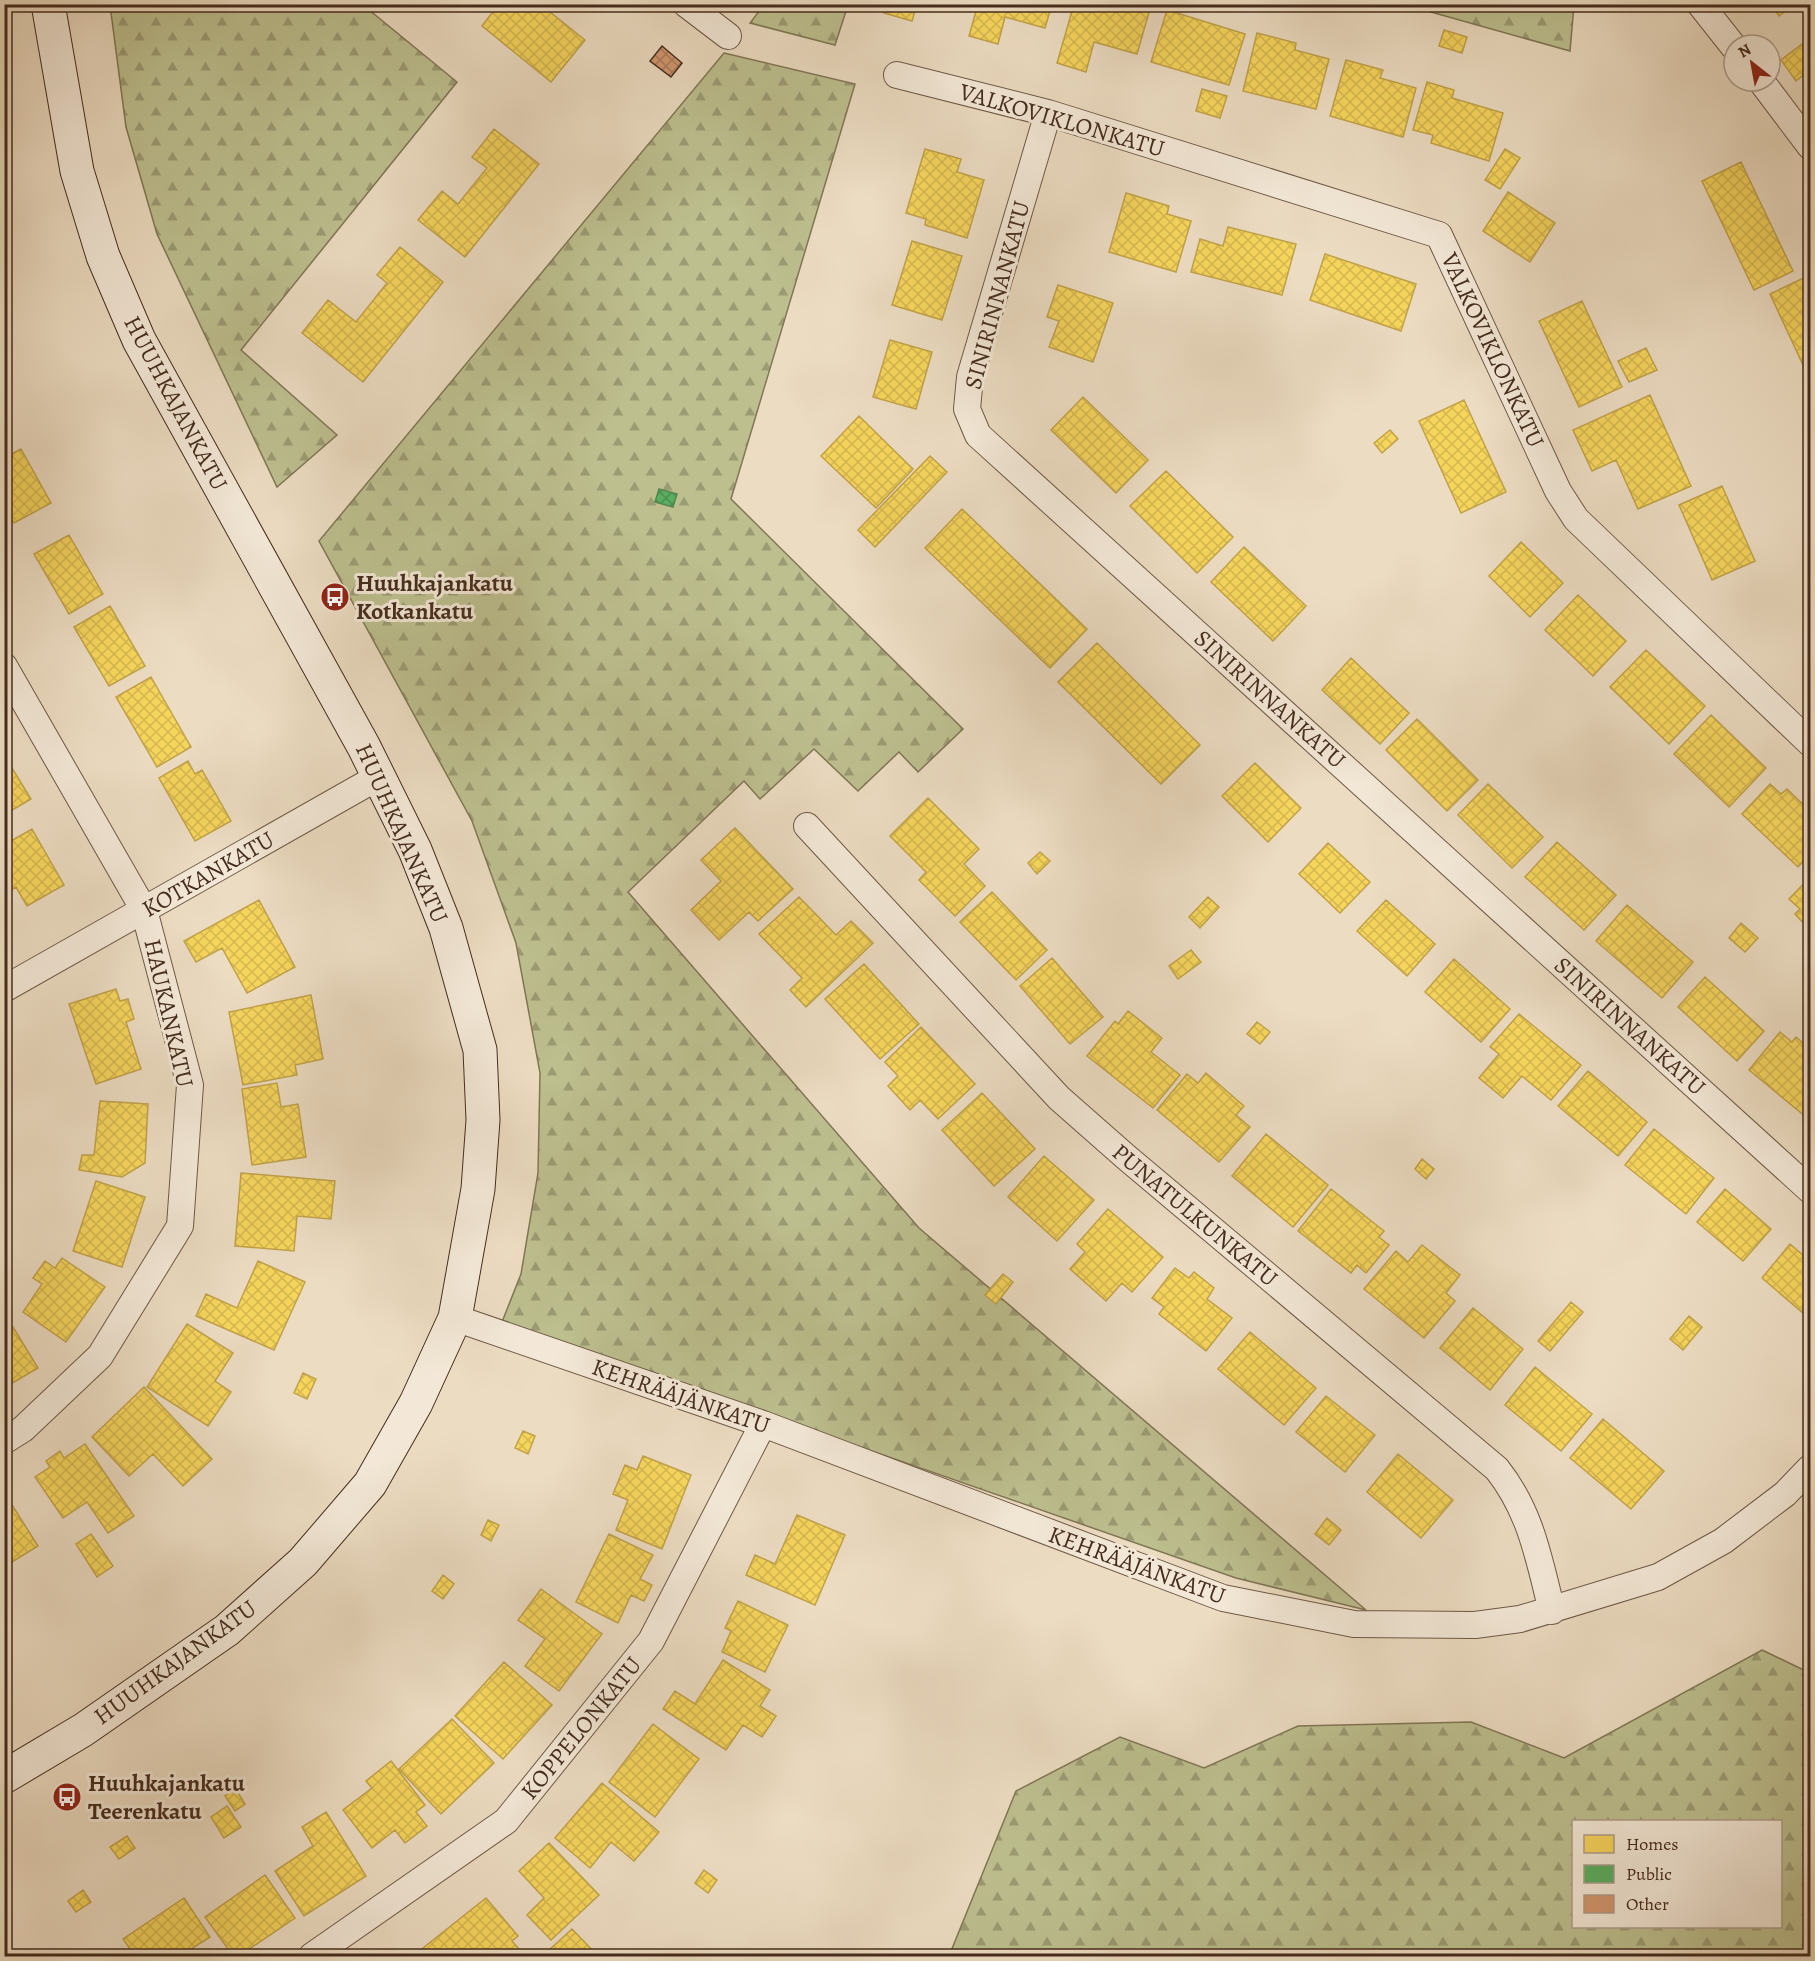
<svg xmlns="http://www.w3.org/2000/svg" width="1815" height="1961" viewBox="0 0 1815 1961" font-family="Alegreya,serif">
<style>
.forest{fill:url(#forest-firs);stroke:#817656;stroke-width:1.5;fill-rule:evenodd}
.homes{fill:url(#homes-cross-hatch);stroke:#c1a249;stroke-width:1.5}
.public{fill:url(#public-cross-hatch);stroke:#54874d;stroke-width:1.5}
.building{fill:url(#building-cross-hatch);stroke:#452c1d;stroke-width:1.5}
.lines{fill:none;stroke-linecap:round;stroke-linejoin:round}
.street-casing{stroke:#6f5846;stroke-width:28}
.secondary-casing{stroke:#452c1d;stroke-width:35}
.street{stroke:#f3e8d7;stroke-width:26}
.secondary{stroke:#f3e8d7;stroke-width:33}
.labels{text-anchor:middle;stroke-width:6;stroke-linejoin:round;paint-order:stroke}
.street-label{font-size:24px;fill:#452c1d;stroke:#f3e8d7}
.poi-label{font-size:24px;font-weight:bold;fill:#452c1d;stroke:#f3e8d7;text-anchor:start}
</style>
<defs>
<pattern id="forest-firs" width="22" height="20" patternUnits="userSpaceOnUse" patternTransform="scale(1.5)"><rect width="22" height="20" fill="#bdbf8f"/><path d="M5 1l3.5 6h-7zM16 11l3.5 6h-7z" fill="#9b9b74"/></pattern>
<pattern id="homes-cross-hatch" width="8" height="8" patternUnits="userSpaceOnUse" patternTransform="scale(1.5)"><rect width="8" height="8" fill="#f6d55c"/><path d="M0 0l8 8M0 8l8-8" fill="none" stroke="#d4b750"/></pattern>
<pattern id="public-cross-hatch" width="8" height="8" patternUnits="userSpaceOnUse" patternTransform="scale(1.5)"><rect width="8" height="8" fill="#5aae61"/><path d="M0 0l8 8M0 8l8-8" fill="none" stroke="#4c8e4f"/></pattern>
<pattern id="building-cross-hatch" width="8" height="8" patternUnits="userSpaceOnUse" patternTransform="scale(1.5)"><rect width="8" height="8" fill="#d1976f"/><path d="M0 0l8 8M0 8l8-8" fill="none" stroke="#ab7b5b"/></pattern>
</defs>
<rect width="100%" height="100%" fill="#ecdcc2"/>
<filter id="stains"><feTurbulence type="fractalNoise" baseFrequency=".00333" numOctaves="4"/><feColorMatrix values="0 0 0 0 .2 0 0 0 0 .09 0 0 0 0 .02 0 0 0 .5 -.17"/></filter>
<radialGradient id="worn" r=".72"><stop offset=".6" stop-color="#630" stop-opacity="0"/><stop offset="1" stop-color="#630" stop-opacity=".3"/></radialGradient>
<path class="forest" d="M110 5H363L457 82 241 350 337 435 277 487 157 234 126 127Z
M764 5V4L848 5 835 45 750 23Z
M1406 5H1574L1570 51Z
M724 53 855 84 731 499 963 729 918 772 899 752 858 791 814 749 760 799 744 781 628 892 919 1228 1366 1610 1236 1578 502 1322 521 1274 538 1173 540 1073 516 943 472 821 319 541Z
M1762 1650 1810 1673V1956H949L1016 1791 1120 1737 1204 1768 1298 1726 1471 1722 1564 1758ZM1574 1822H1780V1926H1574Z"/>
<path class="homes" d="M499 4H540L585 40 551 82 482 26Z
M887 4H917L912 21 884 13Z
M978 4H1052L1045 28 1005 17 998 44 969 36Z
M1074 4H1134L1150 9 1137 54 1094 42 1086 72 1057 63Z
M1771 4H1795L1779 16Z
M1167 10 1245 34 1229 85 1151 62Z
M1444 30 1467 37 1462 53 1439 46Z
M1257 33 1296 43 1295 50 1329 59 1316 109 1243 91Z
M1810 38V70L1796 81 1781 60Z
M1346 60 1383 70 1380 78 1416 88 1403 137 1330 116Z
M1427 82 1454 90 1452 98 1503 113 1489 161 1431 143 1433 135 1413 130Z
M1202 89 1227 96 1220 118 1196 111Z
M494 129 539 164 465 257 418 220 442 191 458 204 487 168 472 157Z
M925 149 961 159 957 172 984 180 967 238 925 225 926 219 906 213Z
M1505 149 1520 158 1500 189 1485 180Z
M1741 162 1793 271 1754 290 1702 181Z
M1508 192 1555 223 1530 262 1483 231Z
M1126 193 1169 206 1167 214 1191 221 1176 272 1109 252Z
M1228 227 1296 244 1282 295 1191 272 1200 239 1223 246Z
M912 241 962 256 942 320 892 305Z
M400 247 443 282 363 382 302 333 328 300 356 322 387 283 377 275Z
M1325 254 1416 284 1401 331 1310 300Z
M1810 275V380L1770 294Z
M1058 285 1113 303 1093 362 1049 347 1059 321 1047 317Z
M1582 301 1622 387 1579 407 1539 321Z
M890 340 932 352 916 409 873 397Z
M1646 348 1657 370 1629 382 1618 361Z
M1650 395 1691 486 1638 509 1616 460 1592 471 1573 430Z
M1083 397 1148 460 1116 493 1051 430Z
M1464 400 1506 492 1461 513 1419 421Z
M859 416 913 469 876 508 821 456Z
M1390 430 1398 439 1382 453 1374 443Z
M21 449 51 503 14 523 4 505V458Z
M930 456 947 472 875 547 858 530Z
M1166 471 1233 537 1197 573 1130 506Z
M1722 486 1755 561 1712 580 1679 505Z
M962 509 1087 629 1050 668 925 548Z
M69 535 103 594 69 614 34 554Z
M1521 542 1563 583 1530 617 1489 576Z
M1244 547 1306 606 1273 641 1211 582Z
M1578 595 1626 641 1593 676 1545 630Z
M110 606 145 666 109 686 74 627Z
M1097 643 1200 745 1161 784 1058 682Z
M1646 650 1705 706 1669 744 1610 687Z
M1351 658 1409 713 1380 744 1322 690Z
M151 677 191 747 157 767 116 697Z
M1711 715 1766 768 1729 807 1674 754Z
M1417 719 1478 780 1447 811 1386 750Z
M4 755 31 799 4 815Z
M188 761 195 774 202 770 231 821 195 841 159 778Z
M1255 763 1301 808 1268 842 1222 796Z
M1488 784 1543 837 1512 868 1458 815Z
M1770 784 1781 794 1787 789 1810 811V854L1798 867 1742 814Z
M928 798 979 849 964 864 985 886 955 916 919 880 926 872 890 836Z
M735 828 793 889 758 921 749 912 719 940 691 910 721 881 701 860Z
M32 829 64 885 27 906 16 887 8 892 4 885V845Z
M1557 842 1616 895 1584 930 1525 877Z
M1328 843 1370 882 1340 913 1299 874Z
M1040 852 1050 861 1037 874 1028 863Z
M1810 877V930L1795 914 1800 909 1789 899Z
M992 892 1047 950 1016 980 960 922Z
M799 897 836 935 851 921 873 943 806 1007 790 990 802 978 759 934Z
M1208 897 1219 907 1200 928 1189 917Z
M259 900 295 967 247 993 222 948 196 962 184 941Z
M1386 900 1435 944 1407 976 1357 931Z
M1627 905 1693 962 1662 998 1596 941Z
M1741 923 1758 938 1745 952 1729 938Z
M1191 950 1201 962 1178 979 1169 966Z
M1052 958 1103 1017 1070 1044 1020 986Z
M1454 959 1510 1009 1481 1042 1425 992Z
M864 964 919 1024 880 1059 825 999Z
M1705 977 1764 1031 1737 1061 1678 1007Z
M116 989 120 1001 128 999 134 1019 126 1022 141 1069 96 1084 69 1004Z
M311 995 323 1059 295 1065 297 1075 243 1085 229 1012Z
M1128 1011 1162 1038 1151 1052 1180 1075 1153 1108 1087 1056 1115 1021 1118 1024Z
M1519 1014 1581 1065 1551 1100 1522 1076 1503 1098 1479 1078 1499 1054 1490 1047Z
M1257 1022 1270 1032 1260 1044 1247 1034Z
M921 1027 975 1084 938 1119 920 1100 910 1110 888 1086 898 1076 885 1062Z
M1780 1032 1792 1042 1796 1037 1810 1049V1112L1806 1117 1749 1070Z
M1588 1071 1647 1122 1618 1156 1558 1106Z
M1206 1073 1244 1106 1236 1115 1250 1127 1219 1162 1157 1110 1187 1074 1198 1083Z
M277 1083 281 1107 298 1104 306 1157 252 1165 242 1089Z
M982 1093 1035 1149 994 1186 942 1130Z
M100 1101 148 1104 145 1163 122 1177 79 1170 82 1155H94Z
M1654 1129 1714 1178 1686 1214 1625 1165Z
M1266 1134 1328 1185 1293 1227 1232 1176Z
M1044 1156 1094 1200 1057 1241 1008 1197Z
M1422 1159 1434 1169 1426 1179 1415 1169Z
M241 1173 335 1181 331 1219 297 1216 294 1251 235 1246Z
M96 1181 145 1197 122 1267 73 1251Z
M1331 1189 1384 1231 1379 1237 1389 1245 1366 1273 1357 1265 1351 1273 1298 1231Z
M1725 1189 1771 1229 1743 1261 1697 1222Z
M1108 1209 1163 1257 1132 1292 1122 1283 1106 1301 1070 1269 1085 1252 1077 1244Z
M1790 1244 1810 1261V1319L1762 1278Z
M1422 1245 1460 1275 1446 1293 1455 1301 1424 1338 1364 1289 1396 1251 1408 1262Z
M62 1258 105 1287 66 1342 23 1312 42 1284 33 1278 45 1261 55 1268Z
M258 1261 305 1282 274 1350 196 1316 206 1294 237 1308Z
M1175 1268 1189 1278 1194 1272 1214 1288 1207 1299 1232 1318 1206 1351 1159 1314 1164 1307 1152 1298Z
M1003 1274 1013 1282 996 1304 985 1295Z
M1571 1302 1583 1312 1550 1351 1538 1341Z
M1473 1308 1523 1349 1490 1390 1440 1348Z
M1689 1316 1702 1327 1683 1350 1670 1339Z
M187 1324 233 1353 215 1381 231 1392 208 1426 147 1387Z
M13 1327 38 1368 4 1388V1332Z
M1250 1332 1316 1388 1284 1425 1218 1369Z
M1535 1367 1592 1414 1561 1451 1505 1405Z
M303 1373 316 1379 307 1399 294 1393Z
M144 1387 212 1459 183 1486 153 1454 129 1476 92 1437Z
M1326 1396 1375 1435 1345 1472 1296 1432Z
M1603 1419 1664 1471 1631 1509 1570 1458Z
M523 1431 535 1436 528 1454 515 1448Z
M85 1444 134 1516 108 1533 87 1502 63 1518 35 1477 50 1467 46 1461 60 1451 64 1458Z
M1398 1454 1453 1500 1421 1538 1367 1492Z
M643 1456 691 1475 662 1549 616 1530 628 1500 613 1494 625 1465 637 1470Z
M7 1497 38 1546 4 1567V1499Z
M797 1515 845 1535 815 1605 746 1575 755 1555 775 1564Z
M1327 1518 1341 1530 1329 1545 1315 1534Z
M488 1520 499 1525 491 1541 481 1535Z
M91 1534 113 1566 97 1577 76 1544Z
M609 1534 653 1555 640 1579 652 1585 644 1601 631 1595 618 1623 576 1602Z
M443 1575 454 1584 443 1599 432 1591Z
M541 1589 602 1634 559 1691 525 1666 545 1639 518 1620Z
M738 1601 788 1625 765 1672 722 1652 731 1631 725 1628Z
M723 1660 770 1690 760 1706 776 1716 762 1737 743 1725 726 1750 663 1709 675 1691 695 1704Z
M504 1662 552 1705 503 1759 455 1716Z
M452 1719 494 1763 441 1814 399 1769Z
M653 1724 699 1759 655 1817 609 1782Z
M391 1761 425 1805 416 1812 427 1826 405 1843 395 1830 372 1848 343 1810 372 1788 366 1781Z
M602 1783 659 1832 634 1861 611 1842 590 1868 555 1838Z
M235 1788 245 1804 235 1811 225 1796Z
M227 1806 241 1827 224 1838 211 1817Z
M326 1812 366 1876 304 1916 275 1871 313 1846 302 1827Z
M127 1836 135 1848 119 1859 110 1847Z
M549 1843 599 1895 551 1940 527 1915 544 1898 519 1871Z
M704 1870 717 1880 708 1893 695 1883Z
M265 1875 295 1918 239 1956H233L205 1917Z
M83 1890 91 1902 76 1912 68 1901Z
M184 1898 210 1937 180 1956H135L123 1939Z
M486 1898 518 1936 512 1941 525 1956H430L423 1948Z
M572 1929 598 1956H553L548 1951Z"/>
<path class="public" d="M659 489 677 494 673 507 655 502Z"/>
<path class="building" d="M662 46 682 63 671 77 650 61Z"/>
<g class="lines">
<g class="street-casing">
<path id="street" d="M686 4 728 36
M1700 4 1734 47
M897 75 1048 113 1439 235 1558 491 1576 519 1810 743
M1761 81 1810 146
M1048 113 970 377 967 409 978 435 1810 1190
M4 666 144 910 190 1085 180 1226 100 1356 23 1429 4 1441
M807 826 1059 1098 1126 1157 1497 1469C1531 1512 1539 1559 1552 1611
M4 989 380 776
M455 1318 763 1424 1223 1598 1354 1624 1475 1625 1520 1619 1658 1577 1723 1541 1785 1494 1810 1468
M312 1956 506 1821 651 1641 763 1424"/>
</g>
<g class="secondary-casing">
<path id="secondary" d="M4 1777 83 1730 227 1630 303 1562 370 1484 416 1403 455 1318 478 1189 483 1120 480 1050 446 928 415 850 364 747 139 340 103 256 77 171 48 4"/>
</g>
<use href="#street" class="street"/>
<use href="#secondary" class="secondary"/>
</g>
<defs>
<g id="bus-disc" transform="scale(1.5)"><circle r="9.5" fill="#8f2418" stroke="#f3e8d7"/><path d="M-5-6H5V4H4V6H2V4H-2V6H-4V4H-5ZM-3.5-4V0h7V-4ZM-3.5 1.2v1.5H-2V1.2ZM2 1.2v1.5H3.5V1.2Z" fill="#fff"/></g>
</defs>
<g fill-rule="evenodd">
<use href="#bus-disc" x="335" y="597"/>
<use href="#bus-disc" x="67" y="1797"/>
</g>
<g class="labels">
<g class="street-label">
<text transform="translate(1062 120) rotate(16)" y="8">VALKOVIKLONKATU</text>
<text transform="translate(997 295) rotate(-75)" y="8">SINIRINNANKATU</text>
<text transform="translate(1493 350) rotate(65)" y="8">VALKOVIKLONKATU</text>
<text transform="translate(176 403) rotate(62)" y="8">HUUHKAJANKATU</text>
<text transform="translate(1270 699) rotate(42)" y="8">SINIRINNANKATU</text>
<text transform="translate(402 833) rotate(66)" y="8">HUUHKAJANKATU</text>
<text transform="translate(208 874) rotate(-30)" y="8">KOTKANKATU</text>
<text transform="translate(169 1013) rotate(77)" y="8">HAUKANKATU</text>
<text transform="translate(1630 1026) rotate(42)" y="8">SINIRINNANKATU</text>
<text transform="translate(1195 1215) rotate(40)" y="8">PUNATULKUNKATU</text>
<text transform="translate(681 1396) rotate(19)" y="8">KEHRÄÄJÄNKATU</text>
<text transform="translate(1137 1565) rotate(20)" y="8">KEHRÄÄJÄNKATU</text>
<text transform="translate(175 1662) rotate(-36)" y="8">HUUHKAJANKATU</text>
<text transform="translate(581 1728) rotate(-51)" y="8">KOPPELONKATU</text>
</g>
<g class="poi-label">
<text x="356" y="591">Huuhkajankatu<tspan x="356" dy="28">Kotkankatu</tspan></text>
<text x="88" y="1791">Huuhkajankatu<tspan x="88" dy="28">Teerenkatu</tspan></text>
</g>
</g>
<rect width="1815" height="1961" fill="none" stroke="#ecdcc2" stroke-width="24"/>
<rect x="6" y="6" width="1803" height="1949" fill="none" stroke="#452c1d" stroke-width="3"/>
<rect x="12" y="12" width="1791" height="1937" fill="none" stroke="#452c1d" stroke-width="1.5"/>
<rect x="1572" y="1820" width="210" height="108" fill="#f3e8d7" stroke="#ad9d8d" stroke-width="1.5"/>
<rect x="1584" y="1835" width="30" height="18" fill="#f6d55c" stroke="#ad9d8d" stroke-width="1.5"/>
<text x="1626" y="1850" font-size="18" fill="#452c1d">Homes</text>
<rect x="1584" y="1865" width="30" height="18" fill="#5aae61" stroke="#ad9d8d" stroke-width="1.5"/>
<text x="1626" y="1880" font-size="18" fill="#452c1d">Public</text>
<rect x="1584" y="1895" width="30" height="18" fill="#d1976f" stroke="#ad9d8d" stroke-width="1.5"/>
<text x="1626" y="1910" font-size="18" fill="#452c1d">Other</text>
<g transform="translate(1752 63) rotate(329)"><circle r="28" fill="#f3e8d7" stroke="#ad9d8d" stroke-width="1.5"/>
<path d="M0-4.5L10 22L0 15L-10 22Z" fill="#8f2418"/>
<text y="-9" font-size="16" font-weight="bold" text-anchor="middle" fill="#452c1d">N</text>
</g>
<rect width="100%" height="100%" filter="url(#stains)"/>
<rect width="100%" height="100%" fill="url(#worn)"/>
</svg>
